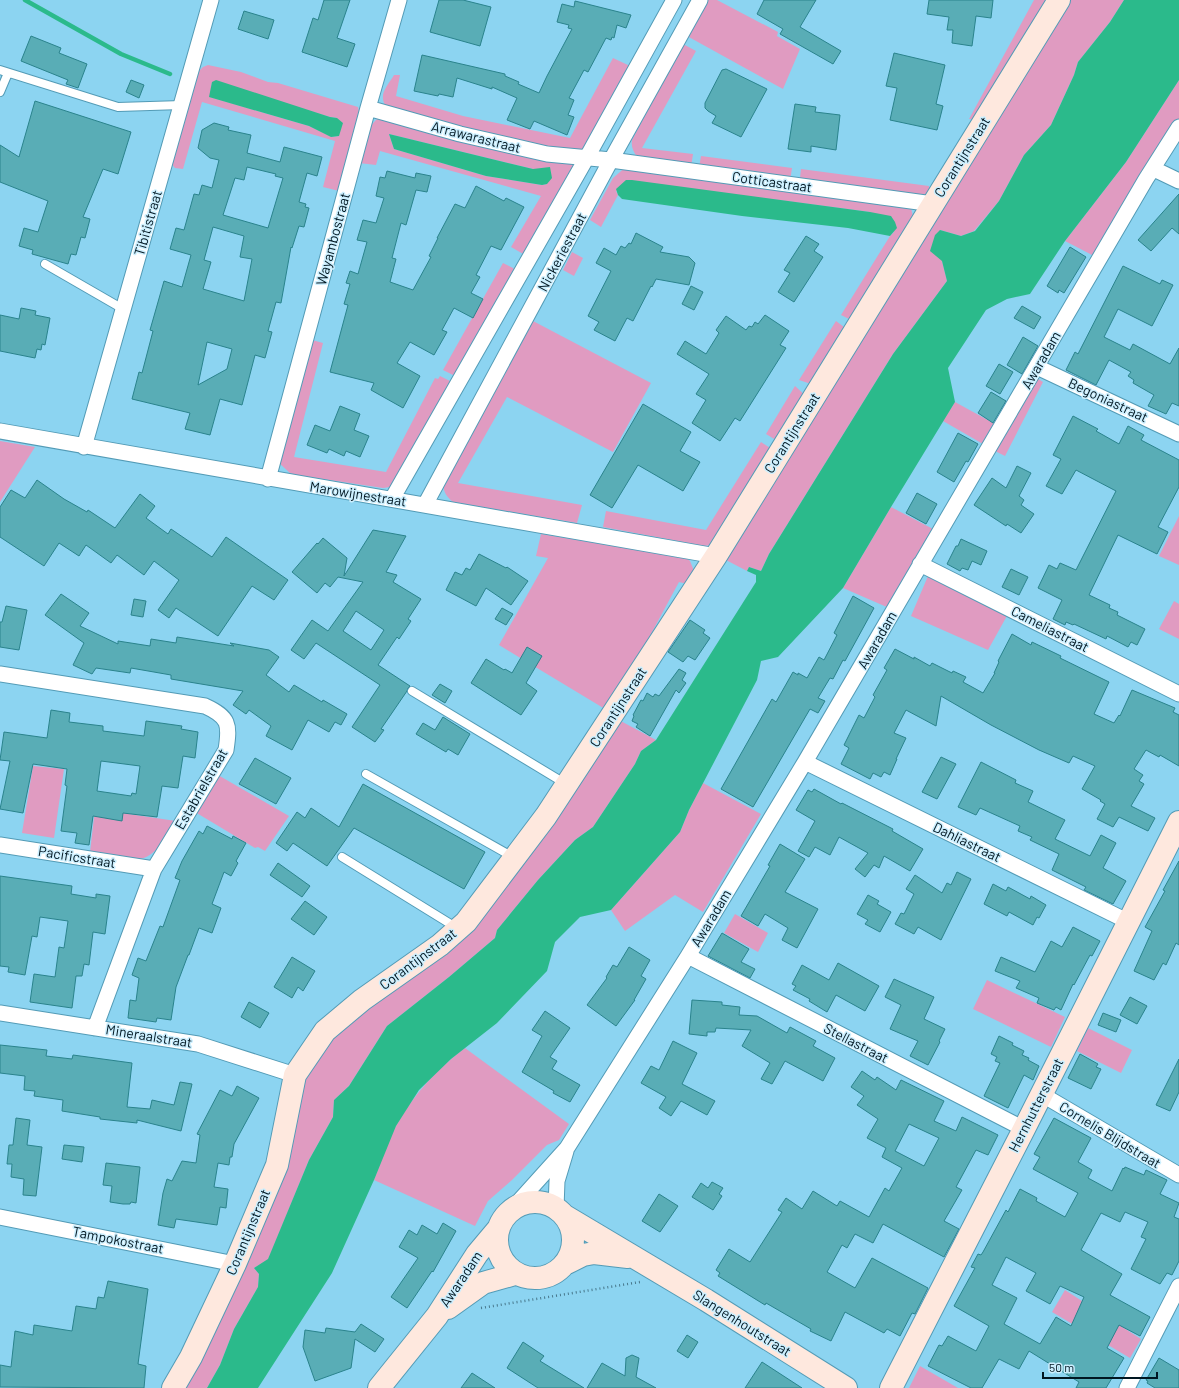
<svg xmlns="http://www.w3.org/2000/svg" width="1179" height="1388" viewBox="0 0 1179 1388" font-family="Barlow,sans-serif">
<style>
.green{fill:#e09bc1;fill-rule:evenodd}
.water{fill:#2bba8b}
.lines{fill:none;stroke-linecap:round;stroke-linejoin:round}
.stream{stroke:#2bba8b;stroke-width:4.5}
.building{fill:#59adb6;stroke:#2a838c;fill-rule:evenodd}
.lane-casing{stroke:#539bb6;stroke-width:10}
.street-casing{stroke:#539bb6;stroke-width:17}
.secondary-casing{stroke:#539bb6;stroke-width:24}
.path{stroke:#48788c;stroke-width:2.5;stroke-dasharray:1 3;stroke-linecap:butt}
.lane{stroke:#fff;stroke-width:8}
.street{stroke:#fff;stroke-width:15}
.secondary{stroke:#fee8de;stroke-width:22}
.labels{text-anchor:middle;stroke-width:3;stroke-linejoin:round;paint-order:stroke}
.street-label{font-size:14px;fill:#001621;stroke:#cceffe}
</style>
<rect width="100%" height="100%" fill="#8cd4f1"/>
<path class="green" d="M707 0H717L778 32 777 36 800 49 783 89 687 36Z
M1034 0H1053L979 120 969 119Z
M1066 0H1124L1110 22 1078 62 1074 75 1051 125 1024 155 999 201 974 231 961 236 940 230 942 261 947 281 893 354 769 554 761 571 749 567 747 571 724 559Z
M683 44 696 51 642 148 693 154 691 167 637 157C633 151 631 147 632 140Z
M613 58 630 66 586 147 572 155 386 107C378 94 387 87 394 75H400L396 96 463 116 570 138Z
M208 65 241 72 268 82 278 83 358 107 360 117 339 191 323 187 335 141 202 102 183 169 175 168 171 163 197 73 203 67ZM212 82 330 117 337 118 339 136 332 137 309 126 210 97Z
M1179 80V119L1154 164 1094 256 1065 241 1126 162Z
M380 117 573 163 574 167 525 255 511 247 541 196 380 151 376 165 359 163C363 148 366 125 380 117ZM389 134 533 169 547 184 542 185 486 176 394 149Z
M701 156 792 168 790 181 699 168Z
M627 166 911 208 914 221 853 321 841 315 890 236 894 232 870 212 771 199 616 191 618 195 601 227 590 220 613 178Z
M801 169 929 186V194L918 198 803 182 800 178Z
M572 252 583 258 574 276 563 270Z
M503 263 517 270 457 377 443 370Z
M533 321 651 383 613 452 507 397 458 483 582 505 577 523 453 502C447 497 444 493 443 485L493 390Z
M836 321 848 330 814 385 799 380Z
M312 340 323 343 294 457 386 472 435 378 438 379 440 376 452 382 395 484 390 487 383 488 296 475 290 473 279 463Z
M1035 377 1043 382 1005 456 995 451Z
M795 386 807 397 779 442 766 434Z
M955 402 995 424 983 444 943 421Z
M0 441 35 447 0 502Z
M761 442 775 451 711 545 704 546 603 527 606 511 706 530Z
M891 507 933 529 889 608 843 588Z
M1179 516V565L1159 556Z
M541 534 687 558 690 561 694 571 687 584 679 582 644 647 605 709 499 645 548 558 536 556Z
M928 576 1008 614 988 650 911 616Z
M1174 601 1179 604V639L1159 629Z
M617 719 656 740 641 751 635 764 593 827 575 840 538 880 497 930 495 938 449 977 387 1026 349 1086 334 1100 333 1117 309 1160 268 1260 254 1268 259 1274 258 1287 234 1329 220 1365 207 1388H180L305 1074 336 1029 433 959Z
M33 766 64 769 54 838 22 833Z
M218 775 289 816 265 851 258 847 255 848 195 812Z
M703 783 761 814 703 912 675 895 625 931 611 910 680 832 689 810Z
M95 809 176 821C166 835 156 859 137 859L90 852Z
M735 914 768 933 758 952 724 933Z
M987 980 1065 1017 1051 1047 973 1009Z
M1088 1028 1132 1050 1121 1073 1077 1051Z
M465 1048 569 1124 559 1140 547 1145 512 1180 488 1201 475 1226 374 1180C381 1162 387 1143 396 1126 413 1095 437 1069 465 1048Z
M1065 1290 1141 1339 1130 1358 1052 1312Z
M920 1366 958 1388H909Z"/>
<path class="water" d="M1124 0H1179V80L1126 162 1065 241 1030 294 1007 299 986 310 948 368 955 402 891 507 843 588 778 657 761 661 757 680 689 810 680 832 611 910 580 917 555 942 547 971 497 1023 451 1059 419 1090 396 1126 374 1180 332 1273 258 1388H207L220 1365 234 1329 258 1287 259 1274 254 1268 268 1259 309 1160 333 1117 334 1100 349 1086 387 1026 449 977 495 938 497 930 538 880 575 840 593 827 635 764 641 751 656 740 756 582V575L747 571 749 567 761 571 769 554 893 354 947 281 942 261 930 251 935 235 940 230 961 236 975 231 999 201 1024 155 1051 125 1074 75 1078 62 1110 22Z
M216 80 330 117 337 118 343 123 339 136 331 137 309 126 209 97 212 82Z
M389 134 533 169 550 167 552 178 547 184 542 185 486 176 394 149Z
M626 180H632L870 212 891 216 895 222 897 228 890 236 848 228 742 216 622 199 618 195 616 189Z"/>
<g class="lines">
<path class="stream" d="M25 0 121 54 170 74"/>
</g>
<path class="building" d="M324 0H350L337 38 355 44 347 67 302 52 313 18 318 20Z
M439 0H463L491 7 480 46 430 32Z
M764 0H816L800 27 841 51 833 64 780 34 783 29 757 14Z
M929 0H993L991 18 976 16 972 46 952 43 953 30H947L949 17 927 14Z
M575 1 631 15 626 28 617 25 614 38 612 37 611 40 606 38 588 72 584 70 569 98 574 100 568 115 574 117 567 135 534 121 530 129 507 120 517 98 492 87V89L457 78 453 97 439 94 438 96 414 91 422 55 505 74V76L519 82 518 84 539 93 547 76 572 29 568 28 569 25 557 22 562 4 574 7Z
M244 11 274 20 268 39 238 29Z
M31 36 61 48 59 53 87 64 78 88 66 84 68 80 21 61Z
M894 53 945 65 936 104 943 106 937 130 890 120 897 88 886 86Z
M726 69 767 89 741 137 712 123 716 116 708 111 705 108V103L722 70Z
M131 80 144 85 139 98 126 92Z
M35 101 131 132 118 174 103 169 83 217 90 219 85 238 81 237 76 255 71 254 68 264 32 254 33 250 19 246 24 228 38 232 48 201 0 182V145L19 157Z
M795 104 816 107 815 112 840 115 836 150 811 146V152L788 149Z
M214 123 229 127 228 130 251 135 247 153 280 162 284 147 322 157 317 176 307 173 299 202 306 204 305 207 309 208 304 227 299 226 292 248 291 247 281 303 276 302 268 331 272 332 265 358 255 355 242 405 220 399 210 435 185 429 190 413 132 399 139 372 142 373 153 331 150 330 164 281 182 287 191 255 170 249 176 228 184 230 194 194 199 195 202 185 212 188 219 160 210 158 198 148 202 130ZM247 167 276 174 275 176 283 178 268 228 223 215 235 178 244 180ZM213 227 244 236 240 257 252 259 244 301 203 289 211 262 204 260ZM207 342 232 349 227 369 198 385Z
M387 171 415 178 416 173 431 176 427 192 416 190 406 225 401 223 392 258 396 259 390 282 413 290 431 257 429 256 438 238H437L455 204 465 208 476 186 504 201 506 198 524 207 501 250 491 246 476 275 480 277 471 293 483 299 473 318 454 308 442 330 447 332 434 355 410 342 397 363 420 376 403 408 371 390 374 383 330 372 348 305 344 304 350 284 346 283 350 271 358 274 367 242 357 240 363 220 376 223 384 198 376 196 380 177 385 178Z
M1179 194V234L1172 228 1151 251 1138 240Z
M636 233 663 247 660 252 689 257 695 263 689 285 656 279 652 287 651 286 633 321 627 318 615 341 594 330 599 322 588 316 611 271 596 263 604 248 616 255 621 246 625 248 629 243 631 244Z
M806 236 819 244 814 251 823 257 794 302 778 292 790 273 784 270Z
M1070 247 1086 257 1064 293 1059 290 1058 293 1047 286Z
M1123 266 1160 284 1162 280 1173 285 1152 326 1118 309 1104 337 1130 350 1133 344 1170 364 1179 348V406L1172 403 1166 414 1148 406 1154 395 1133 383 1134 380 1128 376 1131 372 1109 360 1096 385 1066 370 1075 352 1078 354Z
M691 286 703 292 694 310 682 304Z
M1022 306 1041 317 1034 329 1014 318Z
M21 308 36 311 35 315 50 318 45 345 42 344 41 350 37 349 35 358 0 351V315L19 319Z
M765 315 789 331 780 345 786 348 740 421 735 418 720 441 692 423 706 400 696 394 709 374 677 354 685 341 706 354 719 333 716 330 726 316 746 330 749 326 752 327 755 322 758 324Z
M1023 337 1038 346 1022 374 1007 365Z
M999 364 1013 372 1000 394 986 386Z
M991 392 1006 401 993 423 978 413Z
M643 404 691 432 680 451 700 462 683 491 638 465 612 508 590 495Z
M340 406 360 414 354 430 369 436 360 457 346 451 344 456 329 449 327 453 307 445 315 425 330 431Z
M1073 416 1098 429 1096 431 1119 444 1128 426 1144 435 1141 440 1179 460V487L1158 527 1168 532 1157 554 1118 535 1089 595 1110 605 1109 608 1118 612 1117 615 1145 629 1137 645 1131 642 1128 647 1107 636 1106 639 1074 624 1073 625 1066 622 1065 625 1053 619 1062 600 1038 588 1049 565 1057 569 1060 563 1076 570 1116 491 1076 470 1062 494 1046 486 1061 459 1053 455Z
M958 433 978 444 968 462 966 461 954 482 937 472Z
M1017 466 1031 473 1019 496 1024 500 1021 505 1034 514 1021 533 1007 524 1006 526 974 505 992 478 1006 488Z
M37 480 64 499 87 512 88 510 115 528 140 494 155 506 146 518 168 534 171 529 212 557 226 537 288 580 274 600 252 586 218 636 176 608 169 618 158 610 179 580 154 561 144 575 117 555 111 563 86 545 79 556 59 543 44 566 0 537V507L11 490 25 498Z
M917 493 937 504 926 524 906 513Z
M373 530 406 536 386 572 397 575 393 582 421 599 408 619 411 621 399 639 397 637 378 665 410 686 408 688 407 691 381 729 384 730 375 742 352 727 380 685 316 643 304 659 291 650 312 620 328 631 363 582 338 577 330 587 325 583 317 593 292 572 317 543 318 544 323 538 347 558 344 576ZM356 611 384 630 371 650 343 631Z
M961 539 987 551 981 565 972 561 968 570 962 568 960 571 947 564 956 546H958Z
M479 554 506 568 507 567 528 581 511 605 486 588 476 606 446 590 455 572 462 575 466 568 470 570Z
M1011 569 1028 577 1019 595 1002 587Z
M61 594 89 613 80 626 118 644V641L150 646 151 639 176 643 177 637 234 646 230 643 269 650 279 657 266 675 289 692 294 685 322 702 323 700 347 714 341 725 335 722 329 732 308 720 292 750 266 736 271 726 249 710 246 714 233 705 243 691 171 679V675L131 668 130 673 96 668 92 674 73 665 84 643 45 615Z
M853 596 874 608 845 661 843 660 833 679 830 678 818 698 825 701 818 713 810 709 753 807 721 789 772 699 776 702 793 672 798 675V673L807 678 819 657 824 660 837 635 834 633Z
M134 599 146 601 143 617 131 615Z
M6 606 27 610 19 650 0 647V622H2Z
M502 608 513 614 506 625 495 619Z
M690 620 705 630 703 633 710 638 695 660 688 656 683 662 668 652Z
M1012 634 1031 645 1032 642 1061 656 1060 658 1109 682 1094 714 1114 723 1119 715 1120 716 1132 690 1175 708 1173 712 1179 715V766L1160 755 1159 757 1146 750 1134 769 1143 775 1139 781 1144 784 1131 806 1155 818 1148 831 1119 817 1113 827 1097 819 1105 804 1100 801 1101 800 1082 789 1095 766 1073 756 1069 763 1039 750 991 725 941 696 936 726 906 710 894 733 906 738 896 759H897L890 775 884 772 881 777 873 773 870 779 841 764 849 748 844 745 859 715 864 718 875 697 873 695 887 670 884 668 895 649 914 659V657L930 666 932 663 952 673 953 671 966 677 963 682 983 693 995 673H994L999 662 998 661Z
M527 647 542 656 526 683 537 691 521 715 471 683 486 659 504 670 505 669 512 673Z
M679 669 686 673 682 680 686 683 679 693 676 690 650 736 636 727 638 724 632 721 634 716 633 715 641 700 643 701 647 693 653 697 655 694 659 696Z
M440 684 452 691 445 703 432 695Z
M51 710 70 713 69 722 103 726V731L144 736 146 721 182 726 181 729 198 732 195 758 183 756 178 788 162 786 157 817 123 813 122 821 93 816 89 845 75 843 77 833 61 831 67 786 65 785 67 769 33 764 23 813 0 809 10 761 0 760 4 732 47 738ZM101 761 140 766 136 794 132 793 131 796 97 791Z
M443 717 470 734 458 755 448 749 446 752 416 734 423 723 435 730Z
M941 757 956 764 937 799 922 792Z
M255 758 291 778 276 804 239 784Z
M981 762 1016 780 1015 783 1033 791 1028 802 1065 820 1055 839 1090 856 1101 835 1116 843 1103 868 1126 881 1113 904 1084 890 1086 887 1052 870 1059 854 1030 840 1032 837 1018 831 1020 826 980 808 976 815 958 807Z
M363 784 485 852 464 889 354 828 327 866 293 843 287 851 276 843 297 812 305 818 311 808 339 827Z
M814 789 841 804 842 803 893 829 892 831 923 849 910 871 884 856 879 868 874 865 865 877 855 869 868 853 839 837 830 855 815 847 809 857 798 851 815 821 796 810 808 790 812 792Z
M207 826 232 839 233 836 246 843 236 861 238 863 231 876 224 872 212 904 221 908 212 933 199 928 189 955H188L176 987 171 1020 157 1018 156 1022 128 1018 130 1000 136 1001 139 978 132 975 138 958 146 961 160 926 163 927 180 880 175 878 182 861 199 831 203 834Z
M780 844 805 859 785 892 818 909 797 948 782 940 788 928 765 914 758 926 741 916 770 866 768 865Z
M1179 861V945L1176 943 1166 965 1163 963 1154 980 1134 971 1152 931 1145 927 1165 891 1163 890Z
M278 863 310 886 302 897 270 875Z
M957 872 971 879 941 940 918 927 914 934 895 924 901 913 904 914 914 894 906 889 915 875 942 893 947 883 951 885Z
M0 876 72 886 71 894 96 898V894L110 896 105 934 93 932 89 965 84 964 82 976H76L72 1008 30 1002 34 974 55 977 59 947 64 948 68 921 40 917 37 937 32 936 25 975 8 972 9 967 0 966Z
M993 884 1006 891 1008 887 1030 899 1031 896 1046 905 1039 918 1037 917 1033 925 1009 912 1007 916 984 904Z
M868 895 879 901 877 904 891 912 880 932 865 924 868 920 857 914Z
M305 901 327 917 314 935 291 919Z
M1073 927 1100 941 1092 956 1090 955 1074 985 1073 984 1061 1010 1056 1007 1054 1010 1037 1003 1039 998 1016 988 1020 981 995 971 1001 957 1035 972 1051 941 1062 947Z
M722 933 749 949 741 962 755 969 750 978 708 956Z
M629 947 650 960 641 976 646 979 634 1000H635L616 1026 587 1005 607 978 606 977 613 965 617 967Z
M292 957 315 971 303 991 298 987 292 998 274 987Z
M838 963 879 986 865 1011 836 995 827 1012 809 1001 810 999 793 990 796 986 792 984 802 965 829 980Z
M894 979 934 997 924 1019 945 1029 939 1041 940 1042 928 1065 910 1056 918 1041 890 1029 901 1005 885 997Z
M1130 997 1147 1006 1137 1024 1120 1015Z
M692 1000 722 1002V1005L740 1007 739 1015 757 1016 787 1033 790 1027 816 1041 813 1046 835 1058 823 1081 785 1061 772 1084 761 1079 770 1063 742 1046 751 1030 716 1028 715 1032H707V1036L689 1034Z
M249 1002 269 1013 260 1028 241 1017Z
M545 1011 570 1028 550 1057 557 1061 552 1069 580 1085 570 1102 553 1093 554 1091 522 1072 542 1036 532 1030Z
M1103 1013 1121 1020 1116 1032 1098 1025Z
M999 1036 1013 1043 1012 1045 1024 1051 1022 1055 1029 1058 1028 1060 1039 1066 1033 1080 1024 1075 1008 1108 984 1096 1000 1063 995 1061 997 1057 991 1054Z
M673 1041 697 1053 682 1084 715 1101 707 1115 681 1101 671 1116 659 1108 666 1097 641 1083 651 1066 659 1070Z
M0 1045 47 1050 46 1056 72 1059 73 1055 132 1063 127 1107 150 1109 152 1100 174 1105 180 1082 192 1084 181 1131 137 1120V1123L100 1119V1117L62 1111 63 1100 34 1096 35 1091 24 1090 25 1076 0 1073Z
M1080 1054 1098 1064 1096 1067 1101 1069 1091 1089 1068 1078Z
M1179 1059V1092L1170 1111 1156 1105Z
M862 1071 875 1080 877 1077 896 1090 901 1080 944 1101 934 1121 956 1131 962 1117 998 1135 988 1155 976 1150 956 1187 962 1190 944 1221 959 1229 944 1257 883 1224 873 1243 855 1234 847 1248 842 1245 827 1272 855 1288 872 1258 928 1288 915 1314 912 1313 900 1336 887 1329 884 1333 845 1312 831 1341 810 1331 811 1329 766 1303 765 1305 718 1276 720 1273 716 1270 729 1249 750 1262 782 1212 778 1210 786 1198 802 1209 813 1191 837 1206 840 1201 869 1217 885 1188 889 1191 902 1168 882 1157 886 1148 867 1138 878 1119 857 1105 864 1096 851 1087ZM909 1124 939 1138 924 1166 895 1151Z
M237 1086 259 1098 234 1144 232 1157H230L229 1165 218 1163 214 1187 228 1189 226 1208 220 1207 217 1225 176 1219 174 1228 158 1225 163 1193 167 1179 172 1181 182 1161 196 1163 200 1135 197 1134 220 1090 232 1096Z
M16 1118 30 1120 27 1145 42 1147 36 1196 23 1195 24 1179 11 1177 12 1164H7L9 1145H13Z
M1054 1118 1091 1138 1078 1162 1092 1170 1088 1178 1112 1191 1123 1168 1124 1169 1125 1167 1144 1175 1146 1170 1167 1180 1160 1194 1179 1203 1174 1217 1179 1219V1261L1172 1275 1167 1273 1160 1284 1131 1269 1146 1239 1141 1237 1148 1222 1125 1212 1120 1222 1101 1213 1081 1250 1122 1274 1110 1295 1150 1317 1140 1336 1119 1325 1107 1348 1124 1358 1106 1388H1076L1079 1382 1029 1351 1019 1369 999 1359 982 1388H971L928 1366 939 1345 942 1346 948 1336 976 1351 989 1326 954 1306 975 1268 971 1267 978 1254 981 1255 983 1252 1006 1210 1008 1212 1020 1189 1037 1198 1036 1201 1065 1217 1078 1193 1033 1169 1040 1157 1034 1154ZM1006 1257 1036 1273 1026 1291 1050 1304 1060 1286 1084 1297 1071 1326 1056 1317 1040 1344 1004 1324 1017 1298 992 1285Z
M64 1145 84 1147 82 1162 62 1159Z
M106 1163 140 1167 136 1203 131 1202 130 1204H123L110 1202 112 1186 103 1185Z
M712 1182 723 1188 719 1194 722 1196 713 1210 692 1197 701 1183 708 1188Z
M659 1194 678 1206 660 1232 642 1221Z
M443 1223 456 1231 433 1272 432 1271 407 1308 391 1297 418 1258 399 1247 409 1230 417 1235 422 1225 437 1234Z
M108 1281 148 1289 138 1364 146 1366 144 1388 0 1387V1365L11 1367 15 1331 33 1335 34 1325 72 1331 76 1306 96 1309 98 1297 104 1298Z
M361 1324 384 1339 375 1352 355 1339 351 1368 315 1381 303 1347 305 1330 325 1333 326 1328 355 1332Z
M687 1335 698 1342 688 1358 677 1351Z
M523 1342 544 1356 540 1361 584 1388H538L507 1368Z
M632 1355 639 1358 636 1377 656 1388H587L602 1363 625 1376 626 1358Z
M1159 1358 1179 1370V1388H1155L1147 1383 1148 1381 1146 1380Z
M762 1362 802 1388H745Z
M472 1373 495 1388H461Z"/>
<g class="lines">
<g class="lane-casing">
<path id="lane" d="M0 70 118 107 182 105
M0 92 8 73
M45 264 123 309
M412 691 566 784
M366 774 513 857
M342 857 457 928"/>
</g>
<g class="street-casing">
<path id="street" d="M368 108 460 134 547 154 611 160 933 204
M1154 169 1179 181
M1037 367 1179 434
M0 431 716 556
M84 447 211 0
M268 479 368 108 399 0
M392 499 586 159 674 0
M425 505 611 160 700 0
M920 564 1179 694
M0 674 205 706C229 717 230 724 226 750L154 869 95 1028
M805 762 1129 922
M0 845 154 869
M688 956 1024 1129
M0 1013 198 1044 295 1075
M1041 1094 1179 1175
M556 1208 557 1181 566 1151
M511 1210 567 1148 688 956 805 762 1146 179 1179 127
M0 1217 235 1264
M1127 1388 1179 1286"/>
</g>
<g class="secondary-casing">
<path id="secondary" d="M497 1240a38 38 0 1 1 76 0a38 38 0 1 1-76 0Z
M565 1216 706 1300 846 1388
M567 1263 583 1255 594 1253 628 1257
M448 1308 483 1283 515 1274
M173 1388 191 1357 235 1264 277 1165 295 1075 325 1031 362 1000 440 945 466 922 546 816 716 556 1059 0
M379 1388 437 1316 477 1254 498 1229
M891 1388 1024 1129 1179 822"/>
</g>
<path class="path" d="M481 1308 640 1282"/>
<use href="#lane" class="lane"/>
<use href="#street" class="street"/>
<use href="#secondary" class="secondary"/>
</g>
<g class="labels">
<g class="street-label">
<text transform="translate(476 137) rotate(14)" y="5">Arrawarastraat</text>
<text transform="translate(962 157) rotate(-58)" y="5">Corantijnstraat</text>
<text transform="translate(772 182) rotate(8)" y="5">Cotticastraat</text>
<text transform="translate(148 223) rotate(-74)" y="5">Tibitistraat</text>
<text transform="translate(333 239) rotate(-75)" y="5">Wayambostraat</text>
<text transform="translate(562 252) rotate(-62)" y="5">Nickeriestraat</text>
<text transform="translate(1041 360) rotate(-60)" y="5">Awaradam</text>
<text transform="translate(1108 400) rotate(25)" y="5">Begoniastraat</text>
<text transform="translate(792 433) rotate(-58)" y="5">Corantijnstraat</text>
<text transform="translate(358 494) rotate(9)" y="5">Marowijnestraat</text>
<text transform="translate(1050 629) rotate(27)" y="5">Cameliastraat</text>
<text transform="translate(877 640) rotate(-60)" y="5">Awaradam</text>
<text transform="translate(618 707) rotate(-57)" y="5">Corantijnstraat</text>
<text transform="translate(201 789) rotate(-60)" y="5">Estabrielstraat</text>
<text transform="translate(967 842) rotate(26)" y="5">Dahliastraat</text>
<text transform="translate(77 857) rotate(9)" y="5">Pacificstraat</text>
<text transform="translate(711 918) rotate(-59)" y="5">Awaradam</text>
<text transform="translate(418 959) rotate(-37)" y="5">Corantijnstraat</text>
<text transform="translate(149 1036) rotate(9)" y="5">Mineraalstraat</text>
<text transform="translate(856 1043) rotate(27)" y="5">Stellastraat</text>
<text transform="translate(1036 1105) rotate(-63)" y="5">Hernhutterstraat</text>
<text transform="translate(1110 1135) rotate(31)" y="5">Cornelis Blijdstraat</text>
<text transform="translate(248 1232) rotate(-67)" y="5">Corantijnstraat</text>
<text transform="translate(118 1240) rotate(11)" y="5">Tampokostraat</text>
<text transform="translate(461 1279) rotate(-56)" y="5">Awaradam</text>
<text transform="translate(742 1323) rotate(32)" y="5">Slangenhoutstraat</text>
</g>
</g>
<path d="M1043 1372v6h114v-6" fill="none" stroke="#001621" stroke-width="2"/>
<text x="1049" y="1372" font-size="12" fill="#001621" stroke="#cceffe" stroke-width="3" paint-order="stroke">50 m</text>
</svg>
